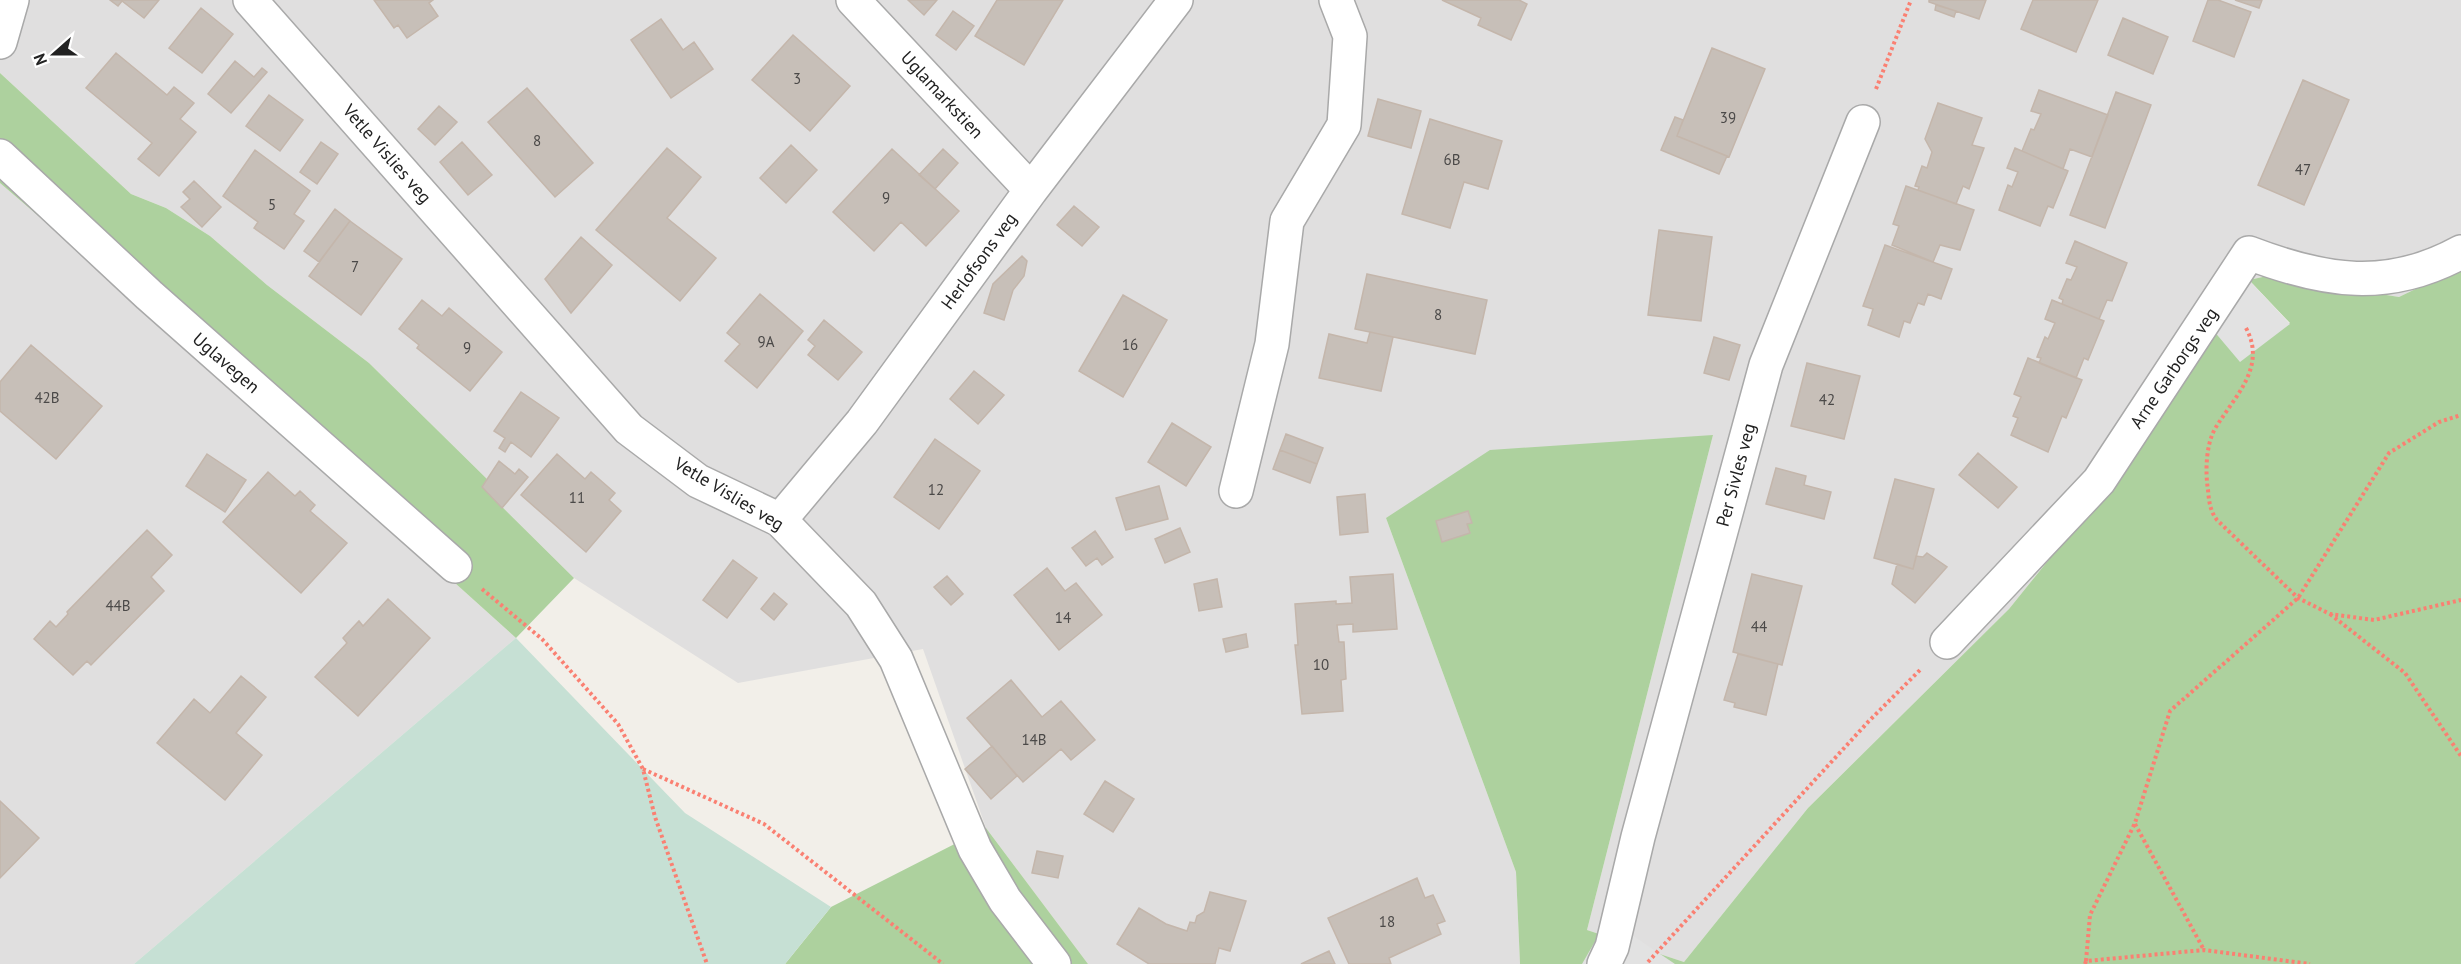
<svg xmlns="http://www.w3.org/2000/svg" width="2461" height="964" viewBox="0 0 2461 964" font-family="'PT Sans',sans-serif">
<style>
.residential{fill:#e0dfdf}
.forest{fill:#add19e}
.wetland{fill:#c6e0d4}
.parking{fill:#e2e2e2}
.building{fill:#c7bfb8;stroke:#c4b6ab;stroke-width:1.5}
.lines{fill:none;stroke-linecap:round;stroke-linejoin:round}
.street-casing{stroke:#a9a9a9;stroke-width:36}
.path{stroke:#fa8072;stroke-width:4;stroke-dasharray:3 3;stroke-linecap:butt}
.street{stroke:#fff;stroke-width:33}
.labels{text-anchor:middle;stroke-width:6;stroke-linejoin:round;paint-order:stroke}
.number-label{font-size:15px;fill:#4b4948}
.street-label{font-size:18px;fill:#222;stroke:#fff}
</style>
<rect width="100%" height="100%" fill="#f2efe9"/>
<path class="residential" d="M0 0H2461V267L2399 297 2267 276 2249 280 2144 442 2009 609 1808 808 1684 962 1587 930 1713 435 1386 518 1516 872 1520 964H1088L986 828 923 649 738 683 574 578 482 487 487 479 369 363 267 285 210 236 166 208 131 194 0 73Z
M0 183 224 375 516 638 134 964H0Z"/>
<path class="forest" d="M0 73 131 194 166 208 210 236 267 285 369 363 487 479 482 487 574 578 516 638 224 375 0 183Z
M2461 267V964H1520L1516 872 1386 518 1490 450 1713 435 1587 930 1684 962 1808 808 2009 609 2144 442 2213 330 2290 323 2249 280 2267 276 2399 297Z
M986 828 1088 964H785L831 907Z"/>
<path class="wetland" d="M516 638 685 813 831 907 785 964H134Z"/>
<path class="parking" d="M2249 280 2290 324 2240 362 2213 330Z
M1608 919 1675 964H1582Z"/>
<path class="building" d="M110 0H159L144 18 122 1 118 6Z
M374 0H433L429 3 438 16 407 38 398 25 394 28Z
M908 0H937L924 15Z
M997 0H1063L1024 65 975 36Z
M1442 0H1519L1527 4 1511 40 1478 25 1481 18Z
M1929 0H1986L1979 19 1929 2Z
M2033 0H2098L2076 52 2021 29Z
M2208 0H2218L2251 12 2234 57 2193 41Z
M2235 0H2262L2259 8Z
M1936 5 1956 11 1954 17 1935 10Z
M201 8 233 34 202 73 169 48Z
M953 11 974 26 956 50 936 35Z
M2123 18 2168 37 2153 74 2108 55Z
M661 19 683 50 694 42 713 69 671 98 631 40Z
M793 35 850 86 810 131 752 80Z
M1712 48 1765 69 1729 157 1677 136Z
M116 53 167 95 174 87 194 103 180 119 196 132 159 176 138 159 152 143 86 88Z
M235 61 254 77 262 68 267 72 231 113 208 94Z
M2303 80 2349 100 2304 205 2258 185Z
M527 88 593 163 555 197 488 122Z
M2039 90 2108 115 2092 157 2070 149 2063 169 2022 151 2031 129 2034 130 2041 114 2031 111Z
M2116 92 2151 105 2105 228 2070 215Z
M269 95 303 120 280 151 246 126Z
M1378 99 1421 111 1411 148 1368 136Z
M1938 103 1982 118 1972 145 1984 148 1969 189 1963 186 1956 204 1918 190 1919 187 1915 186 1922 166 1927 168 1932 152 1925 139Z
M439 106 457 122 435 145 418 129Z
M1675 117 1683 120 1677 136 1727 156 1719 174 1661 150Z
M1430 119 1502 141 1488 189 1464 182 1450 228 1402 214Z
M321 142 338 154 317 184 300 172Z
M462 142 492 175 468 195 440 162Z
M791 145 817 170 786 203 760 178Z
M667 148 701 177 667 218 716 258 680 301 596 230Z
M2015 148 2068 171 2053 208 2048 206 2040 226 1999 210 2008 185 2012 187 2018 172 2007 168Z
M892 149 959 211 926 246 901 222 874 251 833 212Z
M943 149 958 163 935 189 919 175Z
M255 150 310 191 294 214 304 221 284 249 254 228 258 222 223 196Z
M194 181 221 207 202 227 181 207 190 199 183 192Z
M1906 186 1974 210 1960 250 1940 245 1933 262 1892 245 1899 226 1893 224Z
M1074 206 1099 227 1082 246 1057 225Z
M335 209 350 221 319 262 304 251Z
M350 221 402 259 361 315 309 276Z
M1659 230 1712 237 1701 321 1648 315Z
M581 237 612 265 571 313 545 279Z
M2075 241 2127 263 2112 301 2107 300 2099 319 2062 304 2063 300 2059 298 2067 279 2071 280 2077 267 2066 263Z
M1885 245 1952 269 1941 299 1928 294 1924 305 1918 303 1910 323 1904 321 1899 337 1868 325 1873 309 1863 306Z
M1022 256 1027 261 1024 276 1013 290 1004 320 984 313 993 284Z
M1367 274 1487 300 1475 354 1355 329Z
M760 294 803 331 757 388 725 361 740 344 727 333Z
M1123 295 1167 320 1123 397 1079 371Z
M422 300 442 316 449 308 502 352 470 391 417 348 419 345 399 329Z
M2052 300 2104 321 2088 360 2084 358 2076 378 2039 363 2041 358 2037 357 2045 337 2048 339 2055 323 2045 319Z
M824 320 862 352 838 380 808 355 815 346 808 340Z
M1370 332 1393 337 1381 391 1319 378 1329 334 1367 343Z
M1714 337 1740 345 1729 380 1704 373Z
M31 345 102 406 56 459 0 411V382Z
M2028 358 2082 380 2066 418 2062 416 2048 452 2011 435 2018 418 2013 416 2021 397 2014 394Z
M1807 363 1860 376 1844 439 1791 426Z
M974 371 1004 395 978 424 950 399Z
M521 392 559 418 531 457 511 442 505 452 499 448 505 438 494 431Z
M1172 423 1211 447 1186 486 1148 462Z
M1286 434 1323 448 1317 464 1280 450Z
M935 439 980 471 939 529 894 497Z
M1280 450 1317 464 1310 483 1273 469Z
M1978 453 2017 487 1998 508 1959 475Z
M207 454 246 480 225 512 186 486Z
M557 454 585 479 591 472 615 493 609 500 621 511 586 552 521 495Z
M499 461 515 474 519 469 528 477 502 508 482 487Z
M1776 468 1806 476 1804 485 1831 492 1824 519 1766 504Z
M268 472 295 496 300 491 315 505 310 511 347 543 301 593 223 522Z
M1895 479 1934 489 1913 569 1874 558Z
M1159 486 1168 519 1126 530 1116 498Z
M1365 494 1368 532 1340 535 1337 497Z
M1468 511 1472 523 1467 524 1470 533 1442 542 1436 521Z
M1180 528 1190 552 1165 563 1155 539Z
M147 530 172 555 151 577 164 591 91 665 87 661 73 675 34 639 50 621 56 627 68 614 67 612Z
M1095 531 1113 557 1102 565 1097 558 1086 566 1072 548Z
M1927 553 1947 567 1915 603 1892 584 1897 564 1913 569 1916 556 1923 557Z
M733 560 757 578 727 618 703 600Z
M1047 568 1065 591 1076 583 1102 615 1059 650 1014 595Z
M1393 574 1397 629 1353 632V624L1337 625 1339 642H1344L1346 679 1341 680 1343 711 1302 714 1295 645H1298L1295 604 1336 601V604L1352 603 1350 577Z
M1752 574 1802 586 1782 665 1733 652Z
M947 576 963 594 951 605 934 587Z
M1217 579 1222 607 1199 611 1194 584Z
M774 593 787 604 774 620 761 609Z
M388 599 430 638 358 716 315 677 347 643 343 638 359 621 363 626Z
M1246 634 1248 647 1226 652 1223 639Z
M1738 654 1778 664 1766 715 1734 707 1735 703 1724 700Z
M241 676 266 697 236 733 262 755 225 800 157 743 194 699 210 713Z
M1011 680 1042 717 1061 701 1095 740 1071 760 1061 749 1023 782 967 718Z
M992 746 1017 776 991 799 965 769Z
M1105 781 1134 799 1113 832 1084 814Z
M0 801 39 838 0 878Z
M1037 851 1063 856 1058 878 1032 873Z
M1417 878 1425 898 1433 895 1445 921 1437 924 1441 934 1389 958 1391 964H1349L1328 918Z
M1210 892 1246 901 1230 951 1219 948 1215 964H1149L1117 944 1139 908 1166 924 1187 931 1190 922 1195 923 1197 916 1204 912Z
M1329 951 1335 964H1301Z"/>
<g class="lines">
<g class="street-casing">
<path id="street" d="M250 0 629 429 698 481 780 520 861 604 896 659 975 849 1005 900 1054 964
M853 0 1031 190
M0 42 12 0
M0 156 149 295 455 566
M1236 491 1272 344 1287 221 1344 125 1350 36 1336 0
M780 520 862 422 1031 190 1176 0
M1947 642 2099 481 2249 253C2325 282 2388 292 2461 252
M1604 964 1612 947 1638 837 1766 365 1863 122"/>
</g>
<path class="path" d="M1876 89 1911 0
M2246 328C2267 367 2235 396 2216 427 2206 443 2205 471 2208 490 2209 501 2210 511 2217 520L2298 598 2330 614 2374 620 2461 600
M482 589 542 639 618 724 643 769 655 817 707 964
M2330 614 2405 673 2461 756
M643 769 764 824 943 964
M2135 824 2204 950
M2086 961 2090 915 2135 823 2170 711 2298 598 2389 453 2439 422 2461 415
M1648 962 1868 722 1921 669
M2085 964 2086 961 2204 950 2310 964"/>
<use href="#street" class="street"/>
</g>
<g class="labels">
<g class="number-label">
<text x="797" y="84">3</text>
<text x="1728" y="123">39</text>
<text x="537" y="146">8</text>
<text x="1452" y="165">6B</text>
<text x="2303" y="175">47</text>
<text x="886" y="203">9</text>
<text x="272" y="210">5</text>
<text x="355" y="272">7</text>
<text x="1438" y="320">8</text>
<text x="766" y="347">9A</text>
<text x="1130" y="350">16</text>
<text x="467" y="353">9</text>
<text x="47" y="403">42B</text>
<text x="1827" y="405">42</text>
<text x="936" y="495">12</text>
<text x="577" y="503">11</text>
<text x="118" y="611">44B</text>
<text x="1063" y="623">14</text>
<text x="1759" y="632">44</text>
<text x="1321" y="670">10</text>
<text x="1034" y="745">14B</text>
<text x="1387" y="927">18</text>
</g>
<g class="street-label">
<text transform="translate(942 95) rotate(47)" y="6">Uglamarkstien</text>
<text transform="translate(387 154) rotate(49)" y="6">Vetle Vislies veg</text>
<text transform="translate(979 261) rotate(-54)" y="6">Herlofsons veg</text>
<text transform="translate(226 363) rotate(41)" y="6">Uglavegen</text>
<text transform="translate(2174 368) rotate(-56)" y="6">Arne Garborgs veg</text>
<text transform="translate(1736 475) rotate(-75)" y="6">Per Sivles veg</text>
<text transform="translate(729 494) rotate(31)" y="6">Vetle Vislies veg</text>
</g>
</g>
<g transform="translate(54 54) rotate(249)" stroke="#ffffff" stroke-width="4.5" paint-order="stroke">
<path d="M0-4.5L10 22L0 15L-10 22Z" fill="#222222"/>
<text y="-9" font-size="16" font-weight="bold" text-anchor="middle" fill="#222222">N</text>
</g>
</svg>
